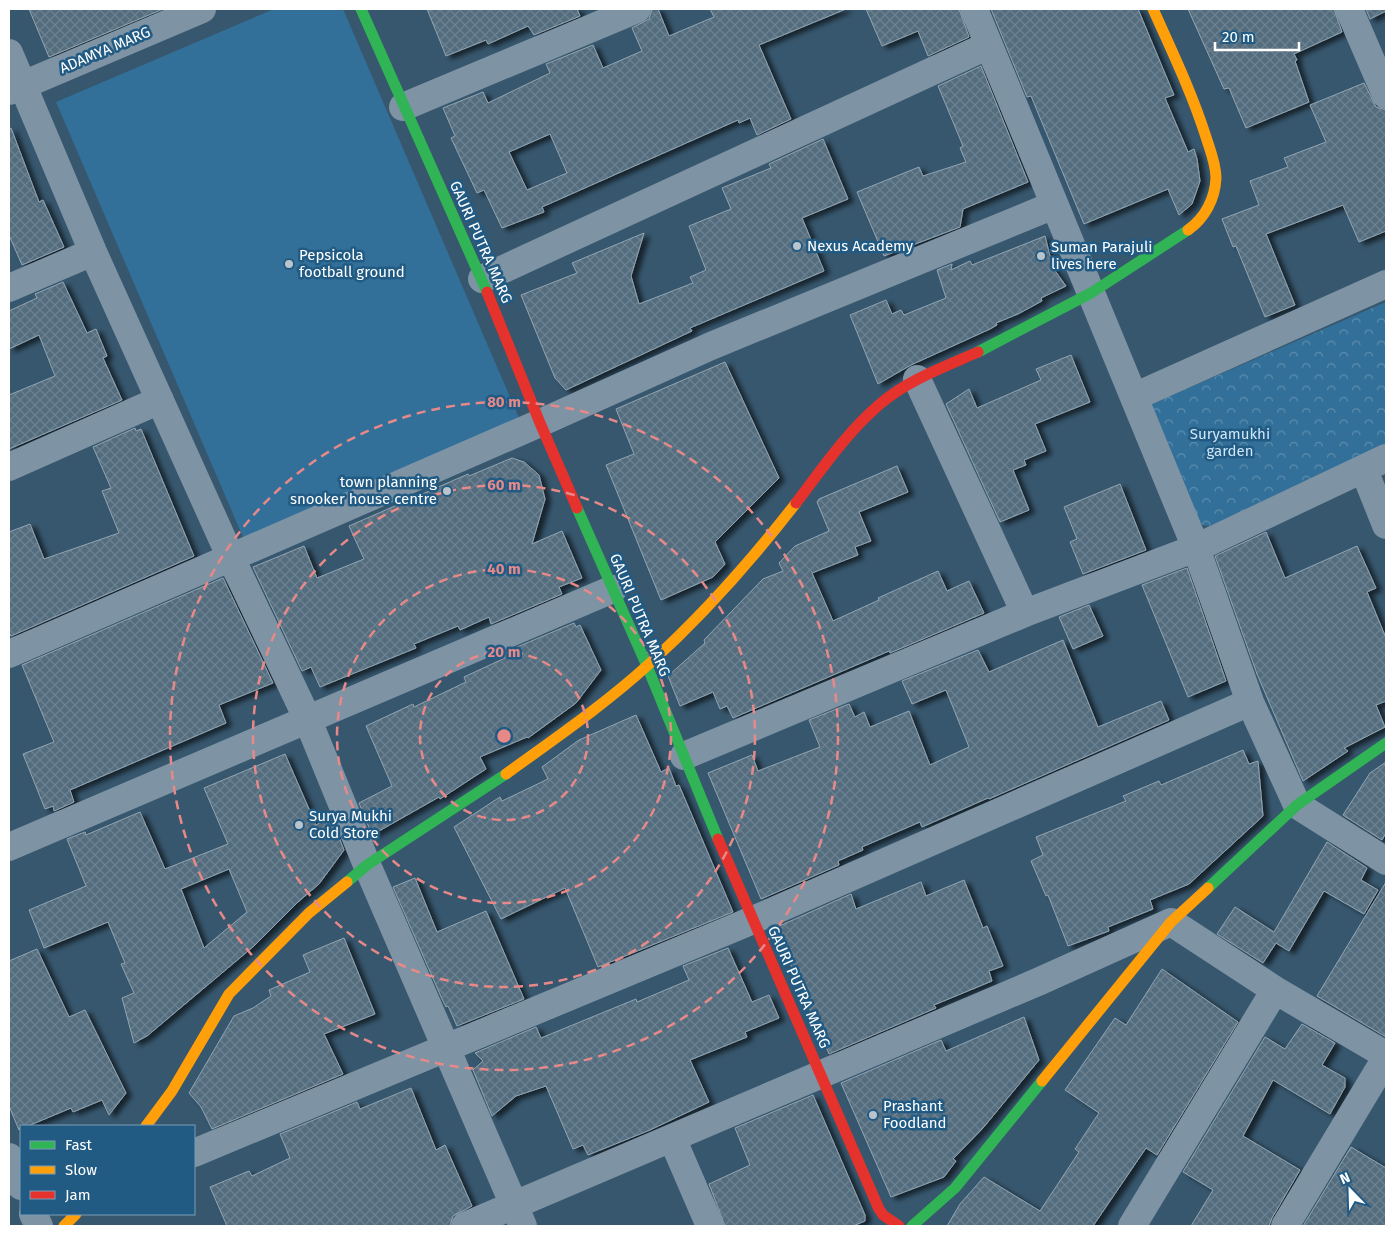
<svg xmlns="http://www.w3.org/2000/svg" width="1395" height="1235" viewBox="0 0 1395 1235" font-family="'Fira Sans',sans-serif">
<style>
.park{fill:url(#park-crowns)}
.garden{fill:#337099}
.building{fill:url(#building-cross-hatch);stroke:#91a5b2;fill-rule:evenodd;filter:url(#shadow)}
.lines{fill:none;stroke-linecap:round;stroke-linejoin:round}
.street{stroke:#7e93a4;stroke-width:28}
.fast{stroke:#30b455;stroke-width:11}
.slow{stroke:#ff9f0a;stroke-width:11}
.jam{stroke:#e5322d;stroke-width:11}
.ring{fill:none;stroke:#e88989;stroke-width:2.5;stroke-dasharray:9 6}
.poi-dot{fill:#b9c4cc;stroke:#215b84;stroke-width:2}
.labels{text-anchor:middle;stroke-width:5;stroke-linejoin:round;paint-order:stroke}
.street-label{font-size:15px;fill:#fff;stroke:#215b84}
.poi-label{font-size:15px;fill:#fff;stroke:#215b84;text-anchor:start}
.park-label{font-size:15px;fill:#cee6f7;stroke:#215b84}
.centre{fill:#e88989;stroke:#215b84;stroke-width:2.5}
.ring-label{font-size:15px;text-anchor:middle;font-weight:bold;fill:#e88989;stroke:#215b84;stroke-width:5;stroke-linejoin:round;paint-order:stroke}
</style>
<defs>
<pattern id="park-crowns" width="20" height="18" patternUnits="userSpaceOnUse" patternTransform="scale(1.25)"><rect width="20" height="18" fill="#337099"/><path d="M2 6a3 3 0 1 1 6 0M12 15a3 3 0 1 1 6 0" fill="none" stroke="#5c8dad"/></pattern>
<pattern id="building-cross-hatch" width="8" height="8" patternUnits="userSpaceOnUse" patternTransform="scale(1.25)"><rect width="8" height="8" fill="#536c7e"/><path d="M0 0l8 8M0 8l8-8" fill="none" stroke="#6d8291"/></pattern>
<filter id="shadow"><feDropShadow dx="5.5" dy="3" stdDeviation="2.5" flood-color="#0009"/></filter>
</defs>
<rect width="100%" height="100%" fill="#37576e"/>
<path class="park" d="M1386 302V446L1209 526 1191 523 1147 419 1152 404Z"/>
<path class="garden" d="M274 9H343L522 425 246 544 56 102Z"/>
<path class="building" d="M29 9H163L49 57Z
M427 9H577L580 16 534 35 528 26 488 44 486 40 446 56Z
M652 9H658L669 36 714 17 710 9H846L759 45 791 119 757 135 750 118 739 123 738 120 542 207 544 212 502 228 484 190 477 193 451 138 455 136 443 108 483 92 488 103 550 73 546 64 593 45 603 68 642 51 632 28 649 19ZM550 134 567 173 527 190 509 152Z
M866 9H959L969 37 928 56 918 31 882 46Z
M991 9H1138L1174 95 1165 98 1188 152 1194 149 1197 159 1200 181 1192 204 1179 215 1168 189 1084 224 1031 96 1027 97Z
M1188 9H1334L1342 32 1294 54 1297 60 1295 61 1309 102 1246 128 1229 88 1224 89Z
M1366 9H1386V11L1370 19Z
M981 66 1028 182 963 209 960 227 884 256 857 192 919 167 923 176 966 162 960 148 963 146 938 86Z
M1364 83 1376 107 1386 110V231L1359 242 1343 205 1266 234 1295 305 1265 317 1236 246 1233 247 1222 219 1259 205 1250 181 1288 167 1284 158 1326 142 1310 105Z
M11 128 39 202 43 200 64 247 22 265 9 235V129Z
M823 139 848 199 802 218 824 271 690 328 692 331 566 390 555 378 521 295 577 273 572 263 644 233 631 276 639 304 693 283 690 277 706 270 689 226 731 209 722 188 771 168 769 164Z
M1045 236 1053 268 1066 286 1041 298 1042 301 1018 314 996 323 997 325 990 329 911 365 878 384 850 315 886 300 892 314 901 310 904 315 946 298 937 270 952 264 951 270 970 261 972 265Z
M63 282 87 333 96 329 107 356 103 358 122 400 9 449V395L55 376 39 335 9 349V311L37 298 35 294Z
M1071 355 1090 402 1035 424 1046 451 1024 460 1026 465 1013 470 1029 510 1000 522 946 404 969 389 977 408 1041 380 1036 369Z
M725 362 779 478 715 542 725 564 713 577 661 600 606 465 634 454 616 409Z
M135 428 136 431 141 429 194 556 11 636 9 632V532L30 524 44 559 119 533 102 491 111 488 93 447Z
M512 458 524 462 539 475 545 499 532 544 562 531 582 578 559 587 562 594 491 624 489 617 460 630 458 626 414 644 416 648 320 687 311 667 302 671 253 567 304 546 317 578 364 559 349 526 468 474 469 476Z
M897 466 908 492 859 512 871 541 855 547 858 555 812 573 833 621 879 600 878 598 938 571 947 591 969 581 984 613 890 653 889 651 733 718 727 706 720 709 713 692 680 706 668 676 705 643 704 640 763 579 783 571 779 563 795 546 829 531 817 502 819 499Z
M1120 484 1146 550 1083 574 1070 542 1077 539 1064 507Z
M1266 532 1285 578 1357 546 1376 588 1367 592 1386 638V701L1376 705 1385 727 1344 748 1348 751 1303 781 1257 674 1215 556Z
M1187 568 1226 681 1188 697 1142 585Z
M223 578 273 683 219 705 226 723 70 790 74 802 54 811 53 806 45 809 23 754 54 742 22 665Z
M1089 605 1103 636 1073 649 1059 617Z
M574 623 576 627 580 625 601 670 576 703 528 738 527 737 480 757 486 769 440 799 439 797 372 835 359 803 392 786 366 726 413 704 414 707 466 682 464 677 505 658 503 653Z
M1063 640 1098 727 1161 701 1169 720 989 799 988 798 922 827 920 822 862 847 863 850 838 861 839 865 761 899 708 773 752 755 758 771 820 747 809 720 849 704 855 717 864 712 870 727 909 711 930 765 969 747 946 690 912 704 902 681 978 650 989 672Z
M636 715 661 772 669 768 676 786 679 785 733 912 598 967 565 888 501 919 454 827 500 797 502 801 548 779 542 767 579 740Z
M1243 750 1249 764 1258 761 1263 816 1189 884 1150 900 1153 909 1108 927 1109 931 1068 946 1048 895 1046 896 1031 861 1043 855 1036 837 1126 801 1123 796 1159 781 1161 785Z
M285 754 316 825 331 817 344 850 319 884 298 902 254 946 147 1036 134 1043 122 998 134 993 121 964 125 963 108 922 44 948 29 910 86 886 67 839 85 832 86 835 140 812 165 869 228 844 204 788ZM229 869 247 912 204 948 181 889Z
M1386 762V833L1382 840 1343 815 1370 773Z
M1327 842 1367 868 1361 880 1378 890 1364 914 1324 891 1289 951 1276 943 1263 963 1217 934 1235 907 1274 932Z
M415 878 437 932 486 911 524 999 457 1026 448 1006 446 1007 442 999 393 887Z
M964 880 983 928 987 926 1003 966 989 971 992 981 934 1005 936 1008 829 1054 775 928 851 894 856 909 921 882 926 896Z
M1386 882V1037L1317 996Z
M344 938 375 1014 324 1034 343 1074 212 1129 201 1107 189 1093 234 1016 253 1008 271 996 269 990 310 972 303 955Z
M728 948 752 1002 769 995 779 1018 745 1032 747 1037 690 1060 709 1102 650 1130 588 1155 583 1145 573 1149 546 1086 516 1096 492 1116 473 1070 483 1061 475 1053 536 1027 541 1038 636 999 637 1002 689 980 683 966Z
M37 949 69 1017 85 1010 126 1093 109 1115 102 1100 73 1112 71 1108 28 1126H21L19 1130 9 1106V961Z
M1162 969 1238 1022 1157 1155 1146 1148 1093 1226H947L960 1204 984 1177 1040 1211 1079 1152 1075 1149 1099 1113 1065 1090 1115 1018 1126 1025Z
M1024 1017 1039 1060 983 1128 953 1159 956 1161 944 1177 891 1197 841 1083 941 1040 946 1051Z
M1302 1024 1335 1043 1322 1065 1345 1078V1087L1330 1114 1273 1080 1243 1136 1300 1170 1272 1218 1269 1226H1191L1213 1190 1183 1172 1265 1037 1285 1049Z
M411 1088 436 1150 445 1145 472 1206 453 1216 450 1226H227L210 1187 249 1171 252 1176 290 1158 280 1134 357 1102 360 1109Z
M813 1095 865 1215V1221L853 1226H725L709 1184 750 1165 735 1128Z
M1351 1147 1386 1168V1226H1303Z"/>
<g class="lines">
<path class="street" d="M974 9 1196 548 1250 702 1297 805 1386 861
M1349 9 1386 95
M9 53 93 252 231 558 307 718 367 865 523 1226
M9 91 202 9
M403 107 637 9
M482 279 989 45
M9 288 93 252
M917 379 1025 613
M1134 397 1386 284
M9 467 160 400
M1364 470 1386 525
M9 654 540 423 711 346 1054 205
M684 756 1025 613 1196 548 1386 458
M9 847 613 589
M672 1138 710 1226
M194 1153 753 920 1250 702
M9 1157 21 1186
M33 1214 39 1226
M465 1226 1040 981 1171 922 1275 990 1386 1055
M1132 1226 1275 990
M1285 1226 1386 1058"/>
<path class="fast" d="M361 9 487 292
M978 352 1091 293 1188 230
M577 508 647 666 718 839
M347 882 367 865 506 774
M1208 888 1297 805 1386 743
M912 1226 955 1188 1042 1081"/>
<path class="slow" d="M1153 9C1172 51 1192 93 1206 137 1210 150 1216 164 1216 178 1215 199 1205 218 1188 230
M506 774C554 739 604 705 648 665 702 616 751 561 796 503
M1042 1081 1171 922 1208 888
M146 1126 172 1091 229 994 309 913 347 882
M64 1226 76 1214"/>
<path class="jam" d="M487 292 540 423 577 508
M796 503C822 469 847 432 880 404 908 380 944 367 978 352
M718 839 879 1209 883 1215 899 1226"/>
</g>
<g class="ring">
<circle cx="504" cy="736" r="84"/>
<circle cx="504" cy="736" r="167"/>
<circle cx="504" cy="736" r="251"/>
<circle cx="504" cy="736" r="334"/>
</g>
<g class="poi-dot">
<circle cx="797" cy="246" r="5"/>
<circle cx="1041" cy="256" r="5"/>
<circle cx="289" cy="264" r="5"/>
<circle cx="447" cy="491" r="5"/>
<circle cx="299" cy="825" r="5"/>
<circle cx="873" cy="1115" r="5"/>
</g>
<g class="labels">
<g class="street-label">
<text transform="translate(105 50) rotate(-23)" y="5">ADAMYA MARG</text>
<text transform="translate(481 242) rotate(66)" y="5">GAURI PUTRA MARG</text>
<text transform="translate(640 615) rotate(67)" y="5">GAURI PUTRA MARG</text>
<text transform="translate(799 987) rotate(66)" y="5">GAURI PUTRA MARG</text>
</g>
<g class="poi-label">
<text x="807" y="251">Nexus Academy</text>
<text x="1051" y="252">Suman Parajuli<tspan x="1051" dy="17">lives here</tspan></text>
<text x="299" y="260">Pepsicola<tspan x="299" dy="17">football ground</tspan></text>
<text x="437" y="487" text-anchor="end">town planning<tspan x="437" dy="17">snooker house centre</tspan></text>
<text x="309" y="821">Surya Mukhi<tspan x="309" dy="17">Cold Store</tspan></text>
<text x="883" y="1111">Prashant<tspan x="883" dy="17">Foodland</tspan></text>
</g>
<g class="park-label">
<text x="1230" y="439">Suryamukhi<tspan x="1230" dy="17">garden</tspan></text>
</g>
</g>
<circle cx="504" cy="736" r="8" class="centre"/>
<g class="ring-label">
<text x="504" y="407">80 m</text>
<text x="504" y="490">60 m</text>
<text x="504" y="574">40 m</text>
<text x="504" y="657">20 m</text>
</g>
<rect width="1395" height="1235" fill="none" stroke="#ffffff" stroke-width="20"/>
<rect x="20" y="1125" width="175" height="90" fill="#215b84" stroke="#7a9db5"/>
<rect x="30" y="1141" width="25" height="8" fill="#30b455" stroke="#7a9db5"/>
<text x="65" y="1150" font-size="15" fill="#ffffff">Fast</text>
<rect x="30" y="1166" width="25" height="8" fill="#ff9f0a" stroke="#7a9db5"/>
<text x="65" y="1175" font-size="15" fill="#ffffff">Slow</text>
<rect x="30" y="1191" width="25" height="8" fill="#e5322d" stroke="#7a9db5"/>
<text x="65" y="1200" font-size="15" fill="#ffffff">Jam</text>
<g transform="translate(1350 1190) rotate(337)" stroke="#215b84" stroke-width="4" paint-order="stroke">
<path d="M0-4L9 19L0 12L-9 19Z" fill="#ffffff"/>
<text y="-8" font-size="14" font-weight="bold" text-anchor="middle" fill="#ffffff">N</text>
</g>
<path d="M1215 42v8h84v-8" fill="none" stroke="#ffffff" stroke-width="2.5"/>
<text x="1222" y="42" font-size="15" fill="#ffffff" stroke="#215b84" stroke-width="4" paint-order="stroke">20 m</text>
</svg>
